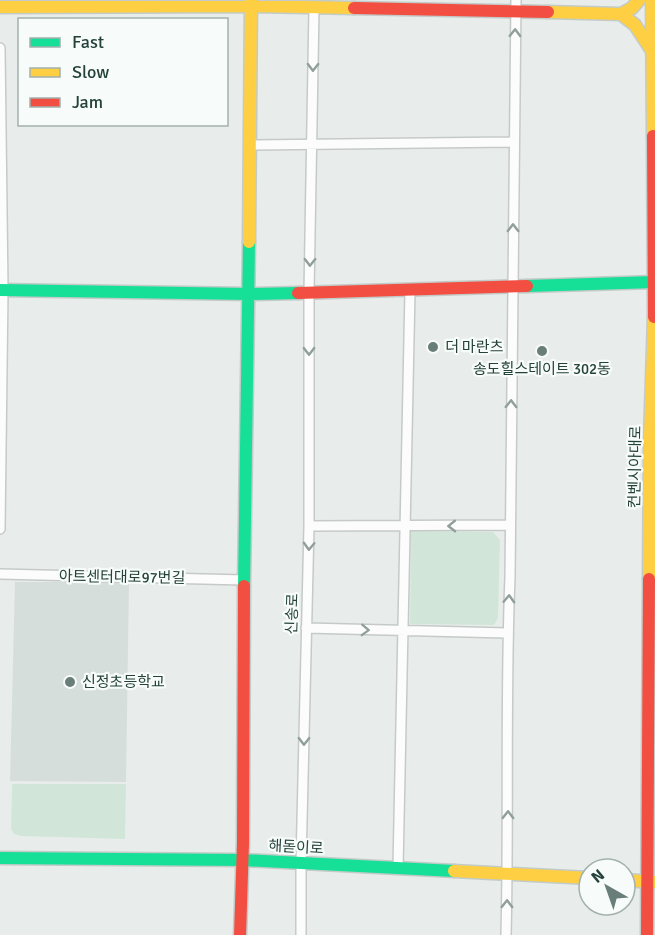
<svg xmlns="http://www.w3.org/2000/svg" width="655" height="935" viewBox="0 0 655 935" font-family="Signika,'Noto Sans KR',sans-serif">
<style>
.built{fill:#d6dedb}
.green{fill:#d1e6d8}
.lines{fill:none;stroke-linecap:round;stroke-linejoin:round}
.street-casing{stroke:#c5cac8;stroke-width:12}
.fast-casing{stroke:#c3cbc8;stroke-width:15}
.slow-casing{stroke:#c3cbc8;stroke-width:15}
.jam-casing{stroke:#c3cbc8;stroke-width:15}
.street{stroke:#fcfcfc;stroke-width:9}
.fast{stroke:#16e098;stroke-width:12}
.slow{stroke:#ffcf43;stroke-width:12}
.jam{stroke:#f24e42;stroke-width:12}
.oneway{stroke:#909f9b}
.poi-dot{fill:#697e78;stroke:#f7fbf9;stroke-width:2}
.labels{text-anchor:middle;stroke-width:4.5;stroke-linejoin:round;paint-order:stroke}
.poi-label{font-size:15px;fill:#24423a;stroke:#f7fbf9;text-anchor:start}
.street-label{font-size:15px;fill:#24423a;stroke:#f7fbf9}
</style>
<rect width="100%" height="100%" fill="#e8edeb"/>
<path class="built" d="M15 582H129L126 782 10 781Z"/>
<path class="green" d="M411 531 493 532 500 540 498 618 494 625 410 624Z
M12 784H126L125 839 21 836 14 834 11 829Z"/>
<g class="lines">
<g class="street-casing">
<path id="street" d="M0 48 3 290 0 529
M250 145 514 142
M309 526 510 525
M0 574 244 580
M306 628 507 633
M398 868 410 290
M301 935V863L309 526V293L314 8
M506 935C509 816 505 696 510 577L516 0"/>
</g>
<g class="fast-casing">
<path id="fast" d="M527 286 655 282
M0 290 249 294 298 293
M244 586 249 242
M0 858 243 860 454 871"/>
</g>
<g class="slow-casing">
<path id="slow" d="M652 0 653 136
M0 7 251 6 354 8
M548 12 621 14 635 25 652 51
M621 14 632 8 639 0
M249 242 251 0
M649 579 650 438 654 317
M454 871 589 878
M625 880 654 882"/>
</g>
<g class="jam-casing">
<path id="jam" d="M354 8 548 12
M653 136 654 317
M298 293 527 286
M240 935 243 843 244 586
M647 935 649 579"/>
</g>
<use href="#street" class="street"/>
<use href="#fast" class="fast"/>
<use href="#slow" class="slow"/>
<use href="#jam" class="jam"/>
</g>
<defs><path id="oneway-chevron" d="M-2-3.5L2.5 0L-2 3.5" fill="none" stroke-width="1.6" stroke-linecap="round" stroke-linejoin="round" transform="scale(1.5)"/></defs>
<g class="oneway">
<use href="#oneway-chevron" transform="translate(515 33) rotate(-89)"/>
<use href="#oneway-chevron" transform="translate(313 67) rotate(91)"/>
<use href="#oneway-chevron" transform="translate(513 228) rotate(-90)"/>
<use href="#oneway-chevron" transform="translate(310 262) rotate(91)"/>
<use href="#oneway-chevron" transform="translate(309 351) rotate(90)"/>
<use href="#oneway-chevron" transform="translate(511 404) rotate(-89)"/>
<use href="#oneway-chevron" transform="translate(452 526) rotate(179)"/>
<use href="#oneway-chevron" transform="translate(309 546) rotate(92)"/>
<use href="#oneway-chevron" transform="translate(509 599) rotate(-88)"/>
<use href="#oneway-chevron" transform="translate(365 630) rotate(2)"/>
<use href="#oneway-chevron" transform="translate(304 741) rotate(91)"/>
<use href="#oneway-chevron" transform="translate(508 815) rotate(-89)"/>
<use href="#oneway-chevron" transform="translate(507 904) rotate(-89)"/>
</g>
<g class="poi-dot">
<circle cx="433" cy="347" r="6"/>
<circle cx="542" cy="351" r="6"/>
<circle cx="70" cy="682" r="6"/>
</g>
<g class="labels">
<g class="poi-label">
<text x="445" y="352">더 마란츠</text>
<text x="542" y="374" text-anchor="middle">송도힐스테이트 302동</text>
<text x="82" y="687">신정초등학교</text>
</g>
<g class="street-label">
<text transform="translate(635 467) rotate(-89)" y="5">컨벤시아대로</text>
<text transform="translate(122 577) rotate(1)" y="5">아트센터대로97번길</text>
<text transform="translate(292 614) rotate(-88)" y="5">신송로</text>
<text transform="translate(296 847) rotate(3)" y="5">해돋이로</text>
</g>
</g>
<rect x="18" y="18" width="210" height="108" fill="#f7fbf9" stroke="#a3b1ad" stroke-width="1.5"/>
<rect x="30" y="38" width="30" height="9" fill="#16e098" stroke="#a3b1ad" stroke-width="1.5"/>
<text x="72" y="48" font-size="18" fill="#24423a">Fast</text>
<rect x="30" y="68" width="30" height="9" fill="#ffcf43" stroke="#a3b1ad" stroke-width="1.5"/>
<text x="72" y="78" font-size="18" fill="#24423a">Slow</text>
<rect x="30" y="98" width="30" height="9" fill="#f24e42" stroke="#a3b1ad" stroke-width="1.5"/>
<text x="72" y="108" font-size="18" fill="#24423a">Jam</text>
<g transform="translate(607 887) rotate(320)"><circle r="28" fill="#f7fbf9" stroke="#a3b1ad" stroke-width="1.5"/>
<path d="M0-4.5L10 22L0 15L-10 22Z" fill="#697e78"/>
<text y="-9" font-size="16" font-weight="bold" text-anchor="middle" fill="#24423a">N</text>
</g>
</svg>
